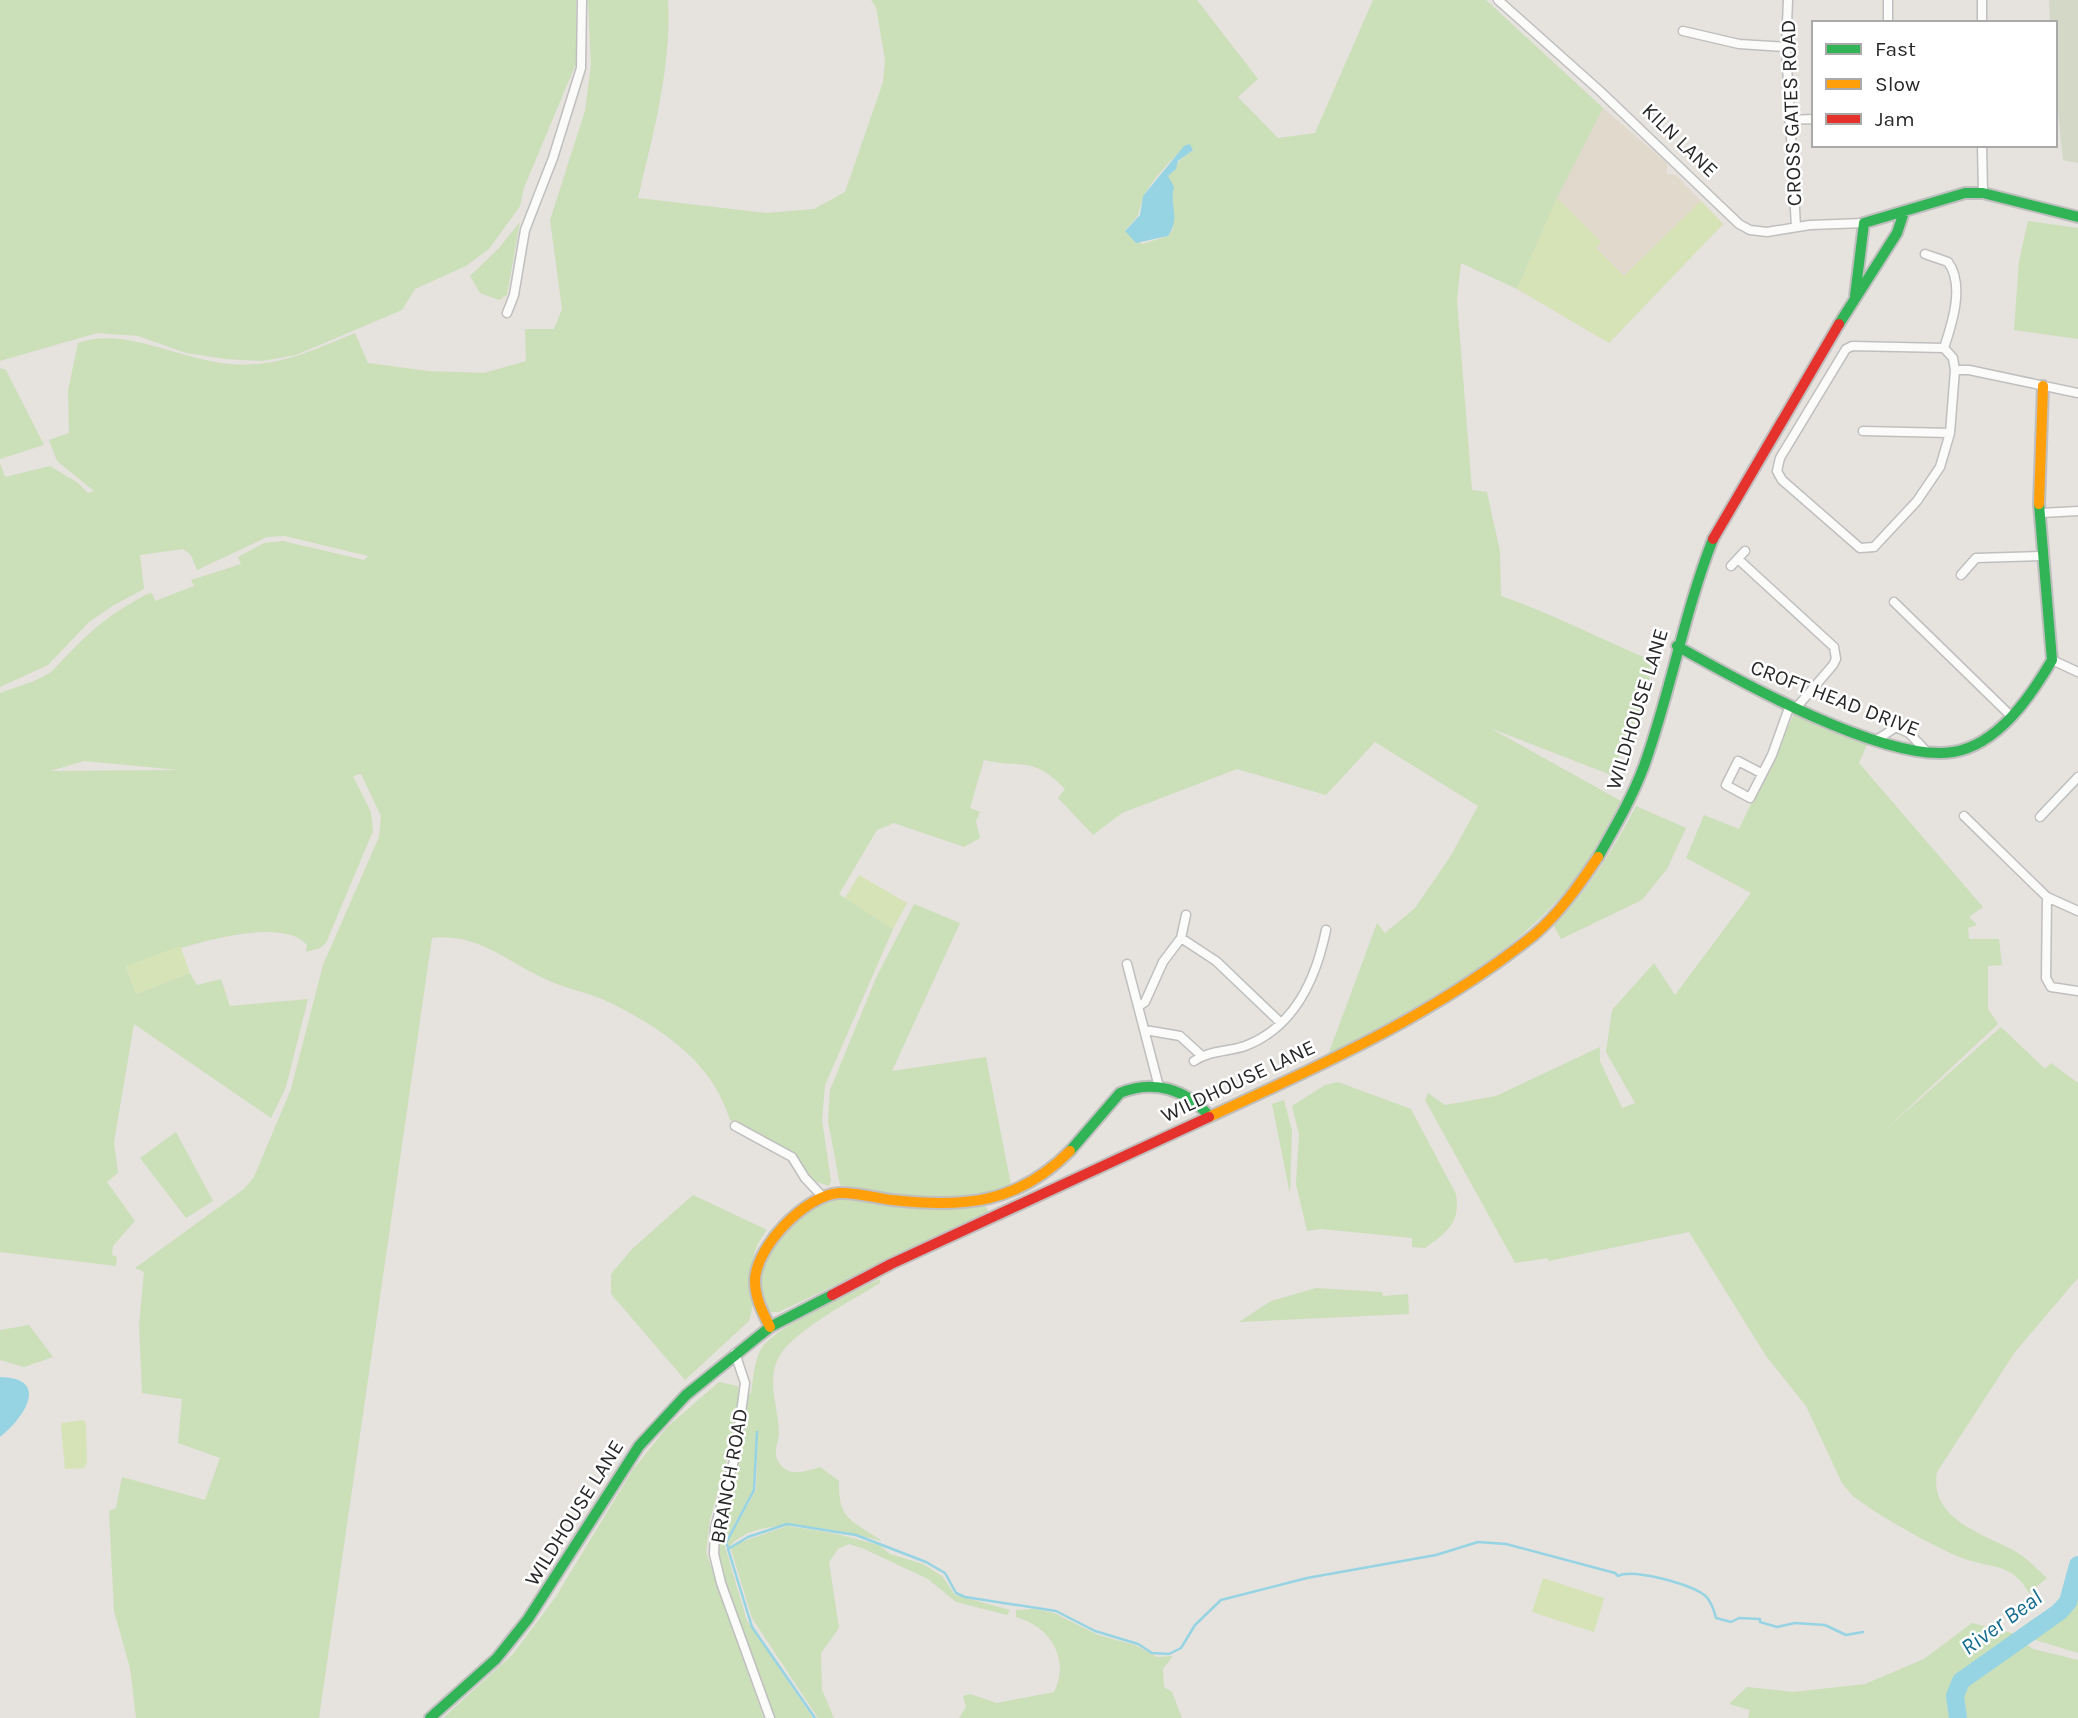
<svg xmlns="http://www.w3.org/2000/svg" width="2078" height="1718" viewBox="0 0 2078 1718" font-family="Karla,sans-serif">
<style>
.education{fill:#e0d9cc}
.green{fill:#cbdfb9;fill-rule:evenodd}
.cemetery{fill:#d3d9c6}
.pitch{fill:#d6e3b6}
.water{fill:#96d4e3}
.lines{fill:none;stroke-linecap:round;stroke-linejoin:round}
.stream{stroke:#96d4e3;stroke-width:2.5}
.river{stroke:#96d4e3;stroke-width:18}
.street-casing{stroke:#c0bfbf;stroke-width:11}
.fast-casing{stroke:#c0bfbf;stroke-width:14}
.slow-casing{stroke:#c0bfbf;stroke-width:14}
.jam-casing{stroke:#c0bfbf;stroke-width:14}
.street{stroke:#fbfbfa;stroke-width:8}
.fast{stroke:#30b455;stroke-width:10}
.slow{stroke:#ff9f0a;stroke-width:10}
.jam{stroke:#e5322d;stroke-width:10}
.labels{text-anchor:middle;stroke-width:5;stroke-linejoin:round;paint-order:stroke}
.street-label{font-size:21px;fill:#282828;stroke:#fff}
.water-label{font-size:23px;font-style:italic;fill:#166c8e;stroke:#fff}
</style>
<rect width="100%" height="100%" fill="#e6e2de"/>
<path class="education" d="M1603 108 1667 163V174L1676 175 1723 224 1609 343 1517 289 1557 198Z"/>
<path class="green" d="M0 0H576L577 61 524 188 520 206 489 249 466 266 415 289 402 310 296 355 262 361 226 359 186 353 138 336 97 333 0 361Z
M588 0H668C672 66 653 134 638 198L766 213 814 209 845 192 883 82 885 60 876 7 871 0H1197L1258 79 1238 97 1278 138 1315 133 1373 0H1486L1603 108 1557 198 1517 289 1461 263 1457 300 1472 490 1487 492 1500 551 1501 596C1553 614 1600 639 1651 660L1648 692 1611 775 1490 728 1621 801C1605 831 1590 861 1568 888 1505 964 1414 1009 1328 1055L1377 923 1385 933 1415 908 1450 857 1478 806 1375 742 1326 795 1237 769 1122 813 1093 835 1058 798 1065 789C1032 755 1023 769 984 760L970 808 980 812 976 821 980 838 964 847 894 823 877 830 839 894 893 929 825 1085 822 1120 831 1181 829 1186 811 1180 795 1154 730 1120C712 1062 664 1030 611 1003 589 992 563 989 541 977 504 959 475 933 432 938L319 1718H136L130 1668 114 1611 109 1511 116 1508 122 1477 205 1500 220 1458 178 1443 182 1399 142 1393 139 1325 144 1272 135 1268 244 1189 254 1177 291 1089 323 965 379 837 381 816 361 774 353 776 371 812 373 831 326 943 320 948 306 952 307 945C279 911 161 953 126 967L136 994 190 973 197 985 221 979 230 1006 308 999 286 1087 271 1118 134 1024 114 1142 118 1173 107 1182 135 1221 113 1246 112 1255 117 1257 116 1266 0 1252V693C15 687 44 680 54 669 89 632 102 619 147 594L152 593 155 601 194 586 191 580 241 564 238 557 264 543 283 541 364 560 368 556 285 536 267 537 197 570 191 555 183 549 140 555 144 589 114 605 89 622 48 665 0 687V463L5 477 50 466 78 483 88 493 94 491 57 461 49 440 69 433 68 391 78 343C127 326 180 361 231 364 278 368 313 350 355 333L368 363 428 371 484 373 526 361 525 329H554L562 309 550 220 585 111 591 65ZM1190 144 1193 150C1184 155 1172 168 1168 176L1173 230 1168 236 1142 244 1125 230C1142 213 1136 218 1143 198 1146 187 1180 148 1190 144ZM84 761 179 770 50 771Z
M2028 221 2078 228V339L2014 330 2019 261Z
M520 222 507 295 499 300 480 293 470 276 498 249Z
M0 368 6 370 44 445 0 459Z
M1794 714 1868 742 1859 763 1983 907 1969 917 1977 925 1968 928 1969 939H1999L2002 965 1988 966V1009L1998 1024 1885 1130 2001 1027 2045 1069 2051 1063 2078 1083V1278L2015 1352 1937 1472C1929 1518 1980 1533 2013 1550 2026 1557 2036 1568 2047 1578L2029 1593C2012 1563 1994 1569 1965 1559 1939 1550 1873 1513 1852 1495L1842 1483 1806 1406 1766 1356 1689 1232 1548 1261V1258L1515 1263 1425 1100 1428 1093 1445 1105 1496 1096 1600 1047V1061L1622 1108 1635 1103 1606 1052 1612 1010 1654 963 1675 995 1751 893 1686 858 1704 815 1739 829Z
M1636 806 1686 828 1667 869 1642 900 1561 939 1554 926C1588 890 1613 850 1636 806Z
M914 904 960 923 892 1071 986 1057 1011 1185 988 1196 939 1202 840 1185 828 1121 830 1090 876 978Z
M1338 1082 1411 1109 1456 1194C1461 1223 1446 1233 1425 1248L1412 1247V1238L1321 1229 1307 1231 1296 1184 1299 1134 1292 1106 1325 1085Z
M1284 1100 1292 1131 1290 1194 1272 1104Z
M176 1132 213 1201 186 1218 140 1158Z
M693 1195 767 1230C740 1264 760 1287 749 1321L685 1380 611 1294V1274L632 1249Z
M832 1199C880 1201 940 1216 985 1205L989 1212 779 1312H769C763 1306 763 1300 762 1292 755 1248 794 1212 832 1199Z
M880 1279V1283C854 1299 795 1330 780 1355 765 1381 779 1407 779 1434 778 1443 773 1452 778 1461 787 1478 805 1472 820 1467L839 1481C838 1521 852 1520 882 1541 842 1531 760 1510 729 1547L727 1543 756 1490 758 1430 753 1490 724 1543 747 1621 813 1718H775L747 1649 717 1556 716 1541 746 1394 751 1393C753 1381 754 1362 760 1351 772 1327 854 1292 880 1279Z
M1316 1288 1382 1292 1383 1296 1408 1294 1409 1314 1239 1322 1271 1301Z
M29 1325 53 1357 24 1367 0 1360V1330Z
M719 1382 738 1386 739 1395 729 1452 710 1520 706 1552 764 1718H443L513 1654 555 1598 632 1471 667 1427Z
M787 1526 833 1533 879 1545 890 1554 923 1564 942 1576 955 1595 1010 1610 1007 1615 956 1602 928 1579 862 1548 849 1544 838 1549 829 1562 839 1628 821 1653 822 1690 834 1718H818L752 1618 731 1549 733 1545Z
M2078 1592V1653L2029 1638 2064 1614Z
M1035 1609 1054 1613 1098 1635 1135 1645 1157 1657 1173 1656 1163 1669 1164 1687 1172 1692 1182 1718H959L966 1707 963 1696 970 1694 997 1703 1054 1692C1071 1658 1049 1626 1016 1617V1610Z
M1972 1623 2012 1633 2016 1637C1987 1657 1934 1676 1950 1718H1748L1750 1710 1729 1704 1747 1687 1793 1692 1865 1684 1924 1659Z
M2023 1642 2033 1649 2078 1660V1718H1967L1963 1708V1685Z"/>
<path class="cemetery" d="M2049 0H2078V163L2063 160 2055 82V23H2050Z"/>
<path class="pitch" d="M1557 198 1601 242 1596 248 1624 276 1701 201 1723 224 1609 343 1517 289Z
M859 875 907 903 893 929 845 898Z
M180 946 190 973 136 994 126 966Z
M83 1420 86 1423 87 1463 84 1468 65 1469 61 1426 62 1423Z
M1543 1578 1604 1598 1594 1632 1532 1612Z"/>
<path class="water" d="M1190 144 1193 150 1178 161 1176 169 1168 176 1174 187C1169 205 1181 218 1168 236L1136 243 1125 231 1140 215 1143 196 1184 146Z
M0 1377C51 1378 24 1418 0 1437Z"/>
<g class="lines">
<path class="stream" d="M728 1547 726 1543 754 1490 757 1432
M815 1718 752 1627 728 1549 748 1537 787 1524 856 1535 926 1562 945 1573 956 1593 965 1597 1056 1611 1095 1631 1138 1644 1152 1653 1169 1654 1181 1648 1195 1625 1221 1600 1307 1578 1436 1555 1478 1542 1506 1544 1615 1573 1618 1576C1633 1568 1688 1584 1703 1594 1711 1599 1714 1610 1716 1618L1731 1622 1739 1618 1760 1619V1622L1777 1627 1795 1623 1825 1625 1846 1635 1863 1632"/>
<path class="river" d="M1958 1718 1955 1696 1961 1681 2059 1612 2068 1602 2078 1565"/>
<g class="street-casing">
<path id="street" d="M1498 0 1600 91 1739 224 1750 230 1767 232 1810 225 1864 223
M1788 0 1786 47 1796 227
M1888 0V23
M1982 0V23
M1683 31 1739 44 1786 47
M1789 120 1814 119
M1982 145 1983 193
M1925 254 1948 262C1965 285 1952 324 1944 348L1953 358 1955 370 1950 433 1940 467 1917 501 1874 547 1860 548 1782 480 1777 471 1780 458 1846 349 1852 346 1944 348
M507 313 514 295 525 230 553 158 581 68 582 0
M1955 370H1969L2078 393
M1863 431 1950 433
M2041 513 2078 511
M1738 559 1834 647 1836 659 1833 665 1796 708
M1731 566 1745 551
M1961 575 1976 558 2043 556
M1894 602 2011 716
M2052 660 2078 672
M1878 739 1896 727 1909 733 1927 752
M1761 773 1738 761 1726 785 1750 798 1772 755 1790 705
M1964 816 2047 897 2078 911
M2040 817 2078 777
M2047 897 2046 978 2051 987 2078 991
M1181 938 1216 961 1281 1023
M1127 964 1159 1087
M1139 1006 1145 1002 1163 962 1181 938 1186 915
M1145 1030 1180 1036 1202 1056
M1194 1061C1210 1050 1228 1052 1245 1046 1295 1027 1316 979 1326 930
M735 1126 792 1157 805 1178 822 1196
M735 1353 745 1383 735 1457 715 1528 714 1554 721 1583 770 1718"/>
</g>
<g class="fast-casing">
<path id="fast" d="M1855 296 1864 223 1965 193H1983L2078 217
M1839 324 1897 233 1904 212
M1677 646C1737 680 1885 763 1953 752 1998 745 2031 696 2052 660L2039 504
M1598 857C1615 827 1632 798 1644 766 1671 691 1684 613 1713 539
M1070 1151 1120 1093C1153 1079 1186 1089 1209 1116
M430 1718 496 1659 528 1619 639 1446 686 1395 770 1327 832 1295"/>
</g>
<g class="slow-casing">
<path id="slow" d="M2039 504 2043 386
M1209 1117C1322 1065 1436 1014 1534 935 1559 914 1580 884 1598 857
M770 1327C763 1313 755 1298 755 1281 755 1248 805 1195 839 1193 856 1192 875 1198 892 1200 964 1208 1017 1204 1070 1151"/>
</g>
<g class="jam-casing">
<path id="jam" d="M1713 539 1839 324
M832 1295 891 1264 1209 1117"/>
</g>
<use href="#street" class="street"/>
<use href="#fast" class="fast"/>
<use href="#slow" class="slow"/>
<use href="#jam" class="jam"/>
</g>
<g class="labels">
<g class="street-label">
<text transform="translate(1791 113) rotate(-92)" y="7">CROSS GATES ROAD</text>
<text transform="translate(1680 140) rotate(44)" y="7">KILN LANE</text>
<text transform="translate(1835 698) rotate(21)" y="7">CROFT HEAD DRIVE</text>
<text transform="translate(1637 709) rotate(-73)" y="7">WILDHOUSE LANE</text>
<text transform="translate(1238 1081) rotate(-25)" y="7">WILDHOUSE LANE</text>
<text transform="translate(729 1476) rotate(-80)" y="7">BRANCH ROAD</text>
<text transform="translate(574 1513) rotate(-58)" y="7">WILDHOUSE LANE</text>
</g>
<g class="water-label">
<text transform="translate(2001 1622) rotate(-36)" y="8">River Beal</text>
</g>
</g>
<rect x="1812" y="21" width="245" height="126" fill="#ffffff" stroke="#a9a9a9" stroke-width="2"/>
<rect x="1826" y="44" width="35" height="10" fill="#30b455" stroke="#a9a9a9" stroke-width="2"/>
<text x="1875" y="56" font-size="21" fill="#282828">Fast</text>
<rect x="1826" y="79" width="35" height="10" fill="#ff9f0a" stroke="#a9a9a9" stroke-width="2"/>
<text x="1875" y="91" font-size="21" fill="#282828">Slow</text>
<rect x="1826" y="114" width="35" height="10" fill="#e5322d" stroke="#a9a9a9" stroke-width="2"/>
<text x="1875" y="126" font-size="21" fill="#282828">Jam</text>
</svg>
